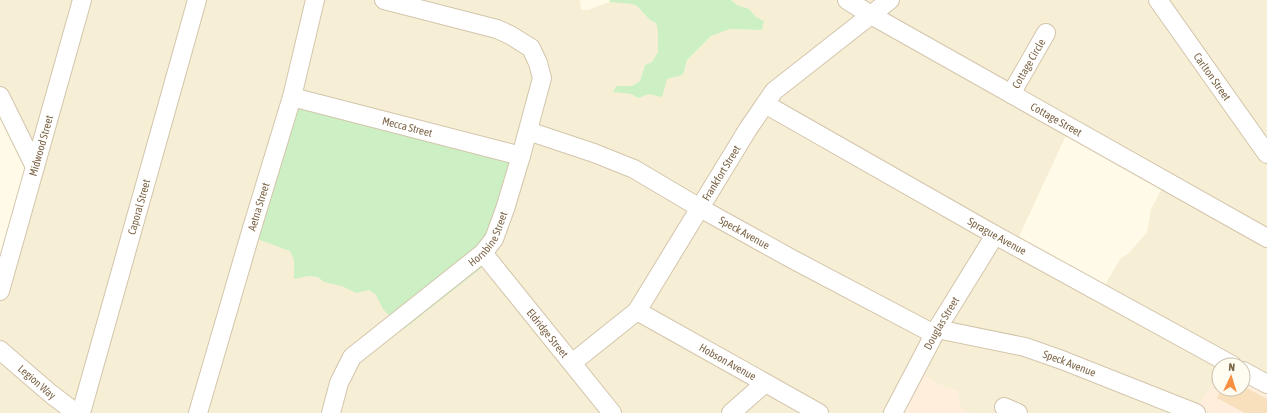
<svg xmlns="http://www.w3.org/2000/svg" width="1267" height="413" viewBox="0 0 1267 413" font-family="'Asap Condensed',sans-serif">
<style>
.residential{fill:#f7efd5;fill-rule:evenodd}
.commercial{fill:#ffeedc}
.green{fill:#ccefc4}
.building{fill:#f8e0bc}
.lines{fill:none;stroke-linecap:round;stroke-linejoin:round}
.minor-casing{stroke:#d3c5ac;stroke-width:20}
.minor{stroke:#fff;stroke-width:18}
.labels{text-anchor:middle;stroke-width:3.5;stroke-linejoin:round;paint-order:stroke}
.street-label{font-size:11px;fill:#7d6648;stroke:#fffcf1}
</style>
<rect width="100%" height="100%" fill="#fffbe8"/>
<path class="residential" d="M0 0H580L581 10H588L609 2 632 4 637 6 650 20 656 23 658 29V52L652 62 645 65 640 81 632 86H616L613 91 631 94 638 98 649 94 667 79 683 75 687 60 711 36 730 29 762 30 764 21 756 17 749 9 737 5 731 0H1267V382L1219 365V371L1199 407 1214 413H970L960 409 958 391 942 386 918 373 894 413H0V292L36 164 0 92ZM1070 127 1165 183 1151 209 1147 232 1129 253 1120 259 1101 292 1015 245ZM290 250 489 262 404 329 371 289 329 278 308 276 294 260Z"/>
<path class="commercial" d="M1243 370 1267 382V413H1214L1199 407 1219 371V389H1243Z
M918 373 942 386 958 391 960 408 970 413H894Z"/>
<path class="green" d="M610 0H731L737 5 749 9 756 17 764 21 762 30 730 29 711 36 687 60 683 75 667 79 662 97 649 94 638 98 631 94 613 92 616 86H632L640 81 645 65 652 62 658 52V30L656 23 650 20 637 6 632 4 609 2Z
M290 102 515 159 489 262 404 329H401L383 309 376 295 369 290 356 293 342 286 324 282 318 277 308 276 294 279V260L290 251 252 237Z"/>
<path class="building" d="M1243 386 1267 399V413H1245L1217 398 1221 389H1243Z"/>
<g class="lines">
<g class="minor-casing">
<g id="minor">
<path id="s1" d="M847 0 871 15 1267 238"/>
<path id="s2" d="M1158 0 1267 154"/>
<path id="s3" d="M1011 94 1046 33"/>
<path d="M0 96 35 167"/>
<path id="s4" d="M292 97 521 156"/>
<path id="s5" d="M765 104 995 235 1232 365"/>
<path id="s6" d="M528 131 594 153 634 169 700 208 792 259 934 334"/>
<path id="s7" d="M483 253 612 413"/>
<path id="s8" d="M0 291 82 0"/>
<path id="s9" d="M637 311 819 413"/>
<path id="s10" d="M937 329 1025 347 1062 360 1196 413"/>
<path id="s11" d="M0 350 51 394 76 413"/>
<path id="s12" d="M572 363 637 311 748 129 774 91 890 0"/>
<path d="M1243 371 1267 384"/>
<path d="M1004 407 1018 413"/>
<path id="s13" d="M81 413 197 0"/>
<path id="s14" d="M198 413 252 228 292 97 315 0"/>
<path id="s15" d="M331 413 339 383 352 357 483 253 494 239 505 209 521 156 542 78 538 63 531 48 510 35 497 29 384 0"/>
<path d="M731 413 765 383"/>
<path id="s16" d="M893 413 937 329 995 235"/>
</g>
</g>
<use href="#minor" class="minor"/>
</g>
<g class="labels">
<g class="street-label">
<text dy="4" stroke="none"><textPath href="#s3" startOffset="35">Cottage Circle</textPath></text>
<text dy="4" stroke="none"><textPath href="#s2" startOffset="94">Carlton Street</textPath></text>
<text dy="4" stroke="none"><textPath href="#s1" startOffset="241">Cottage Street</textPath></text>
<text dy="4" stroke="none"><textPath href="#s4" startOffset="119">Mecca Street</textPath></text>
<text dy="4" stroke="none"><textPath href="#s8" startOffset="151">Midwood Street</textPath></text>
<text dy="4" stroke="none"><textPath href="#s12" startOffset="245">Frankfort Street</textPath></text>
<text dy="4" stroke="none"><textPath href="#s13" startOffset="214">Caporal Street</textPath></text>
<text dy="4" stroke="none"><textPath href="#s14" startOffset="215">Aetna Street</textPath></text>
<text dy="4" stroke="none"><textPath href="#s6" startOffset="240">Speck Avenue</textPath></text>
<text dy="4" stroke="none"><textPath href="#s5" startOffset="267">Sprague Avenue</textPath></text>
<text dy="4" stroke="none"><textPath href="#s15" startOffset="242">Hornbine Street</textPath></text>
<text dy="4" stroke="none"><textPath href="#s16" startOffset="102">Douglas Street</textPath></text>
<text dy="4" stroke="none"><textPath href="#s7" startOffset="103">Eldridge Street</textPath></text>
<text dy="4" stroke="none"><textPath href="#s9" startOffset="104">Hobson Avenue</textPath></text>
<text dy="4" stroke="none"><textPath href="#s10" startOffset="137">Speck Avenue</textPath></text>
<text dy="4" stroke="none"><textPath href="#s11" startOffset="49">Legion Way</textPath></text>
</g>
</g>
<g transform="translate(1231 377) rotate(4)"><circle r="19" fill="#fffcf1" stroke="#cbc0ad"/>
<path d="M0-3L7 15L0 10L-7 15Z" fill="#f68f40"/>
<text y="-6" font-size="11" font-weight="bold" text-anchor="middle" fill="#7d6648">N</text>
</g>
</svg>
